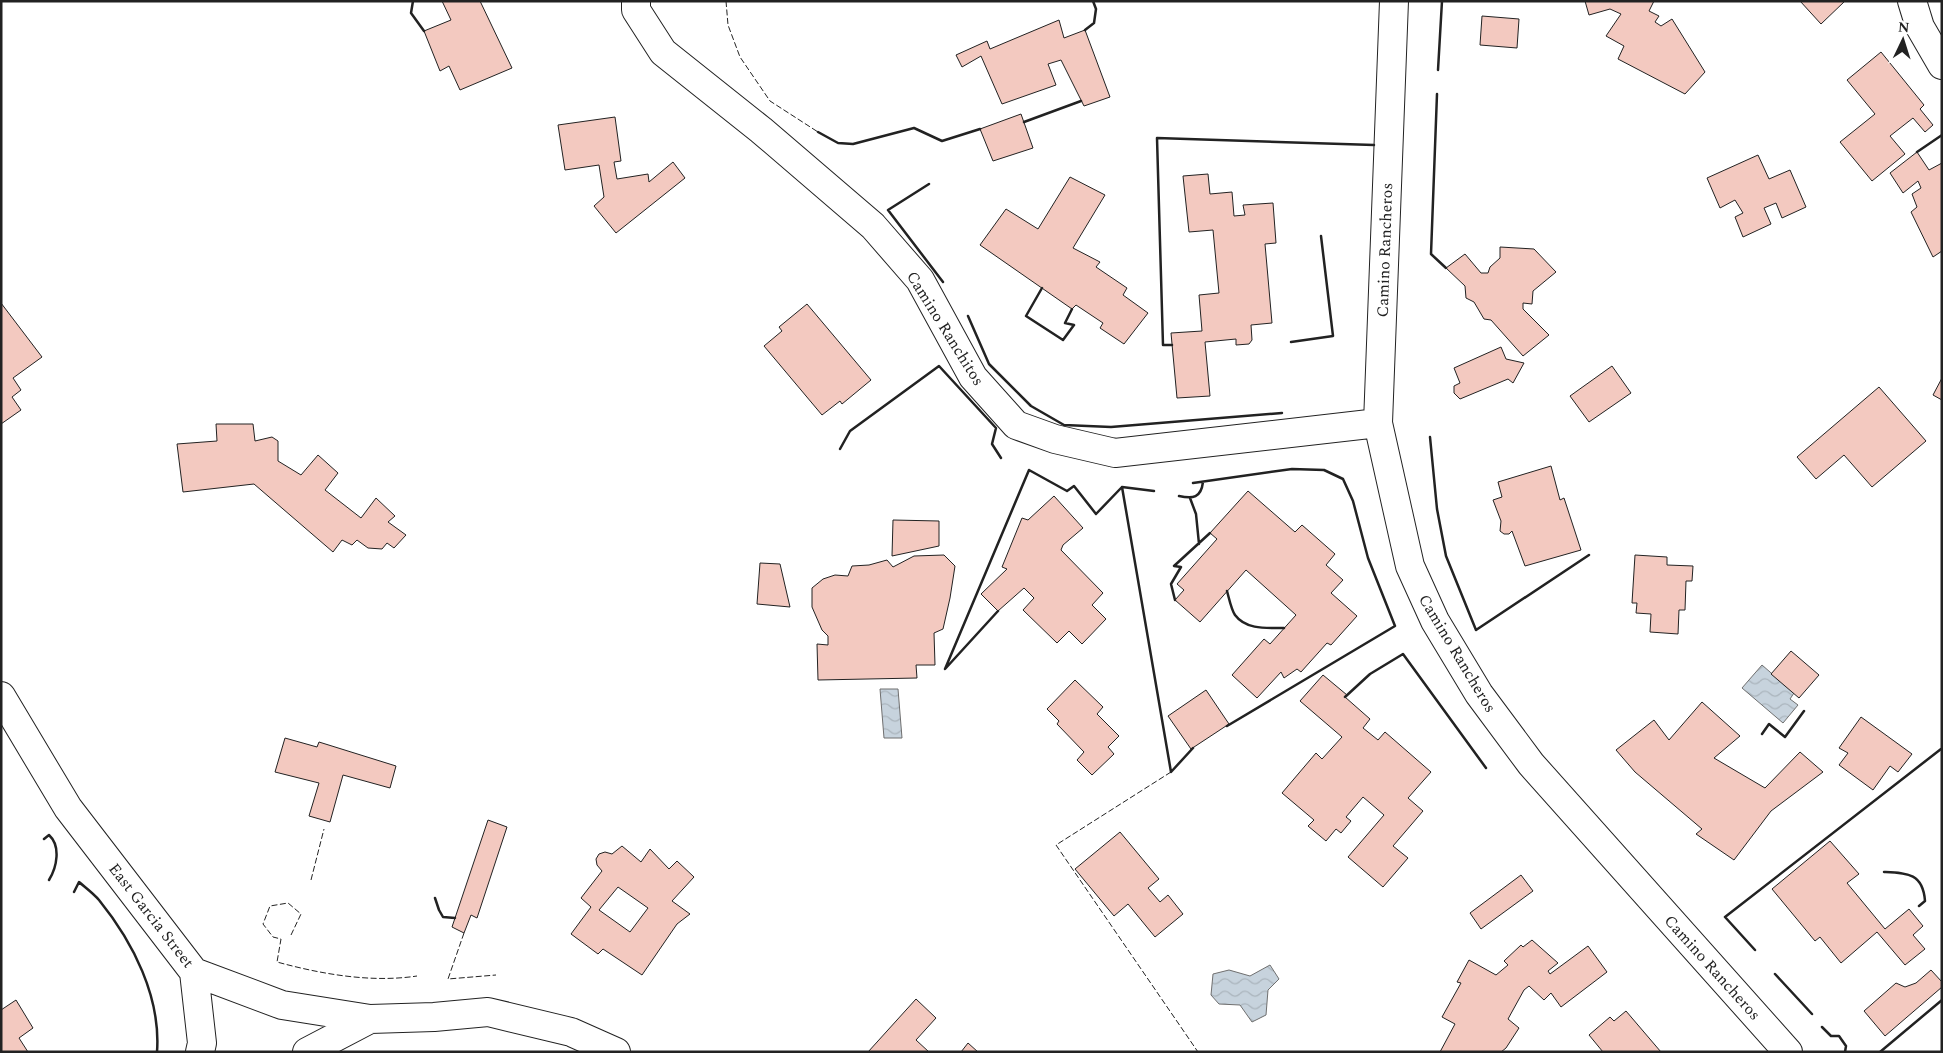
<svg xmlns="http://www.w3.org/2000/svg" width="1943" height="1053" viewBox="0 0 1943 1053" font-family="Spectral,serif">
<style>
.water{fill:url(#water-waves);stroke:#6f6f6f}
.building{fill:#f3c9c0;stroke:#222;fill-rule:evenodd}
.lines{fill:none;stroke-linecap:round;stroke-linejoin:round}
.minor-casing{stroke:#222;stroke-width:30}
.minor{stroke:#fff;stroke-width:28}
.fence{stroke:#222;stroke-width:1;stroke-dasharray:6 2.5;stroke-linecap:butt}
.wall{stroke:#222;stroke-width:2.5}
.labels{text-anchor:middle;stroke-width:4;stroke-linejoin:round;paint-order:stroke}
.street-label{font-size:16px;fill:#222;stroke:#fff}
</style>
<defs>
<pattern id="water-waves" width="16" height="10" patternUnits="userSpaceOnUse" patternTransform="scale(1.25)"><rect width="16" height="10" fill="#c7d3dd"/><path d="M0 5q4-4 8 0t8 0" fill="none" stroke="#abb5bd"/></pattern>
</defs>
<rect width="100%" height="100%" fill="#fff"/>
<path class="water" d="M1762 665 1794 693 1790 699 1798 705 1783 723 1742 688Z
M880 689H898L902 738H884Z
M1270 965 1279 979 1268 990 1266 1015 1252 1022 1240 1005 1219 1004 1211 995 1213 974 1229 970 1250 976Z"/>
<path class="building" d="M442 1H480L512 68 460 90 449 66 440 71 424 31 451 20Z
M1585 1H1654L1649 11 1659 16 1655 22 1661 26 1672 19 1705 72 1685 94 1618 59 1624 46 1606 36 1621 14 1610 9 1589 15Z
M1800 1H1845L1821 24Z
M1482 16 1519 19 1517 48 1480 45Z
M1059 20 1064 38 1085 30 1110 97 1084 106 1061 60 1048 64 1056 85 1002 104 981 56 962 67 956 55 987 41 990 49Z
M1881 52 1924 105 1920 109 1933 125 1925 132 1913 118 1890 136 1905 154 1872 181 1840 142 1875 114 1847 80Z
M1021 114 1033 148 993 161 980 129Z
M615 117 621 161 614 162 617 179 648 174 649 182 673 162 685 178 616 233 594 206 604 197 599 165 565 170 558 125Z
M1917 152 1929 170 1942 163V251L1933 257 1911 212 1917 207 1912 194 1921 188 1918 181 1903 193 1890 173Z
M1758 155 1769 179 1790 170 1806 207 1782 218 1776 203 1764 208 1771 224 1743 237 1735 217 1743 213 1735 200 1720 208 1707 178Z
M1208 174 1210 194 1232 192 1234 216 1245 215 1243 205 1273 203 1276 243 1265 244 1272 323 1251 325 1252 340 1249 344 1236 345V339L1205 342 1210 396 1177 398 1171 333 1202 331 1199 295 1219 293 1213 230 1189 232 1183 176Z
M1070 177 1105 195 1073 248 1100 262 1096 267 1127 288 1123 295 1148 313 1124 344 1100 328 1103 323 1076 305 1072 309 980 245 1006 209 1038 229Z
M1500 247 1534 249 1556 272 1533 291 1532 304 1523 303V309L1549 335 1523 356 1491 320 1484 319 1474 302 1466 298 1465 286 1446 268 1465 254 1481 273H1488L1490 267 1500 258Z
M1 303 42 357 13 378 21 390 12 397 21 410 1 424Z
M807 304 871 380 842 404 840 401 822 415 764 346 782 331 779 327Z
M1501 347 1506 359 1524 363 1513 383 1508 379 1460 399 1454 393V386L1460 383 1454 368Z
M1612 366 1631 393 1589 422 1570 396Z
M1942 378V400L1933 395Z
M1879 387 1926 441 1872 487 1844 455 1816 479 1797 457Z
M216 424H253L255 441 272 437 278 441V461L301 475 318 455 338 473 325 490 361 518 376 498 395 516 388 522 406 535 394 548 387 543 382 549 368 548 357 540 352 545 342 540 333 552 254 484 183 492 177 444 217 441Z
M1551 466 1560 500 1564 498 1581 550 1525 566 1512 531 1509 534H1504L1500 531 1501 521 1493 500 1502 497 1498 482Z
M1248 491 1295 532 1302 525 1335 554 1326 565 1343 580 1331 593 1357 616 1331 645 1327 643 1301 672 1297 669 1284 678 1281 672 1257 698 1232 675 1264 639 1270 644 1296 615 1246 570 1200 622 1175 600 1184 590 1177 584 1217 539 1210 533Z
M1054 496 1083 528 1063 545 1061 550 1103 593 1092 605 1106 619 1082 644 1069 631 1057 643 1023 610 1034 598 1024 588 998 611 981 594 1007 569 1002 567 1022 518 1028 520Z
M893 520 939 521V546L892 556Z
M944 555 955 566 950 598 943 629 934 633 935 665H916L917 678 818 680 817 644 828 645V636L822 630 812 607V588L823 579 835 575 848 576 852 566 869 565 887 560 893 567 914 556Z
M1635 555 1667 557V565L1693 566 1692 581H1686L1685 610H1679L1678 634 1650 632 1651 614 1636 613 1637 603H1632Z
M760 563 780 564 790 607 757 604Z
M1791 651 1819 675 1799 698 1771 674Z
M1323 675 1347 695 1345 697 1370 719 1363 728 1378 740 1385 732 1431 772 1408 798 1423 811 1393 846 1408 858 1383 887 1348 857 1384 815 1363 797 1346 817 1351 821 1341 833 1336 829 1326 841 1308 826 1314 820 1282 793 1316 753 1322 759 1342 737 1300 701Z
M1075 680 1103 707 1097 714 1119 736 1108 747 1114 754 1092 775 1077 760 1084 752 1057 724 1059 721 1047 709Z
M1206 690 1229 724 1191 749 1168 716Z
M1702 702 1740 736 1714 758 1765 788 1800 752 1823 772 1771 811 1734 860 1696 834 1702 829 1635 772 1616 750 1654 720 1669 740Z
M1861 717 1912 754 1898 772 1890 766 1873 790 1839 765 1848 753 1839 748Z
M285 738 317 747 319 742 396 766 390 788 343 775 330 822 309 816 319 783 275 772Z
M488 820 507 827 477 918 471 915 464 933 452 927Z
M1120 832 1159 879 1148 888 1160 902 1168 895 1183 914 1155 937 1128 904 1114 916 1075 869Z
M1830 841 1859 874 1847 883 1885 929 1909 909 1923 926 1913 935 1925 949 1905 965 1877 932 1841 963 1820 937 1815 941 1772 889Z
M622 846 641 862 650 849 669 869 677 861 694 877 672 901 690 914 677 924 642 975 603 949 598 954 571 934 591 907 581 898 602 871 597 865 596 859 599 854 605 852 612 854ZM618 887 648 908 630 932 599 910Z
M1521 875 1533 891 1481 929 1470 913Z
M1532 940 1558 963 1548 971 1550 974 1588 946 1607 972 1561 1007 1551 993 1544 1000 1529 986 1524 990 1508 1019 1519 1028 1506 1048 1501 1052H1440L1455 1024 1442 1017 1461 983 1457 982 1469 960 1496 975 1508 965 1504 961 1521 945 1523 947Z
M1931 970 1942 982V987L1885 1036 1864 1011 1896 983 1905 987 1916 983Z
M916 999 936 1018 916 1040 929 1052H868Z
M16 1000 33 1028 19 1038 28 1052H1V1010Z
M1626 1011 1661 1052H1603L1589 1035 1610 1017 1614 1021Z
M968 1043 978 1052H961Z"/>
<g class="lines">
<g class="minor-casing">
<path id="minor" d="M636 1V10L663 52 761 130 873 226 920 280 973 377 1016 425 1055 439 1115 453 1378 423
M1394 1 1378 423 1410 566 1435 621 1479 694 1531 764 1788 1052
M1912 1 1920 27 1942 65
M1 696 68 808 194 972 282 1005 370 1019 434 1017 488 1012 571 1032 616 1052
M194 972 202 1043 200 1052
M307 1052 370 1019"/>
</g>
<use href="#minor" class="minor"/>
<path class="fence" d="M726 1 728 25 740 57 770 101 818 132
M1171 772 1056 845 1198 1052
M311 880 324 829
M464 933 448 979 496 975
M291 935 301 914 288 903 270 906 263 924 273 937 281 939 277 962C321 974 371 983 417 976"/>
<path class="wall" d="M413 1 411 13 424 31
M1085 30 1094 23 1096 9 1093 1
M1438 70 1442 1
M1437 94 1431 254 1446 268
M1024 122 1081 101
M818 132 838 143 853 144 914 128 942 141 980 129
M1917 152 1942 135
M929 184 888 210 943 282
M1042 288 1026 316 1063 340 1074 325 1065 323 1072 309
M968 316 989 364 1031 406 1064 425 1111 427 1282 413
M1291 342 1333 336 1321 236
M1172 345H1163L1157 138 1374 145
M1430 437 1437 509 1446 556 1476 630 1589 555
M840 449 850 431 939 366 996 428 992 444 1001 458
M1193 483 1292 469 1324 470 1343 479 1353 501 1368 558 1395 626 1227 726
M1154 491 1122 487 1171 772 1193 748
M1179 496C1193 499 1201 498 1203 482
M1190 498 1196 514 1199 544
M1227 591C1229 598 1231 609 1235 615 1246 630 1267 628 1284 628
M1175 600 1171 584 1181 567 1174 566 1210 533
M998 611 945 669 1029 470 1067 491 1074 486 1096 514 1122 487
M1345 697 1370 674 1403 654 1486 768
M1762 734 1769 724 1785 737 1804 711
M44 839 49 835C61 846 57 867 49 880
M1884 872C1907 873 1923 873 1925 901L1919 906
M74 892 79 882C86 888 94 894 99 900 133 942 161 997 157 1052
M435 898 439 910 443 917 455 918
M1755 950 1725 917 1941 749
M1775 974 1812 1014
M1822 1027 1831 1036H1839L1846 1046 1845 1052
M1880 1052 1942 1000"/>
</g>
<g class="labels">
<g class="street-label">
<text transform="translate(1384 250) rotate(-88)" y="6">Camino Rancheros</text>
<text transform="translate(946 328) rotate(58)" y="6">Camino Ranchitos</text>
<text transform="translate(1458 653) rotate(59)" y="6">Camino Rancheros</text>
<text transform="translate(152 915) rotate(52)" y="6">East Garcia Street</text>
<text transform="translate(1713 967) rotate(48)" y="6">Camino Rancheros</text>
</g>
</g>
<rect width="1943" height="1053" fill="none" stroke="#222222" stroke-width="5"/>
<g transform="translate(1903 40) rotate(4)" stroke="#ffffff" stroke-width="4" paint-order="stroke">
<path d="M0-4L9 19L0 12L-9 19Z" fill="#222222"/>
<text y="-8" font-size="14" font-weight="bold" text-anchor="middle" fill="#222222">N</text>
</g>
</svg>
